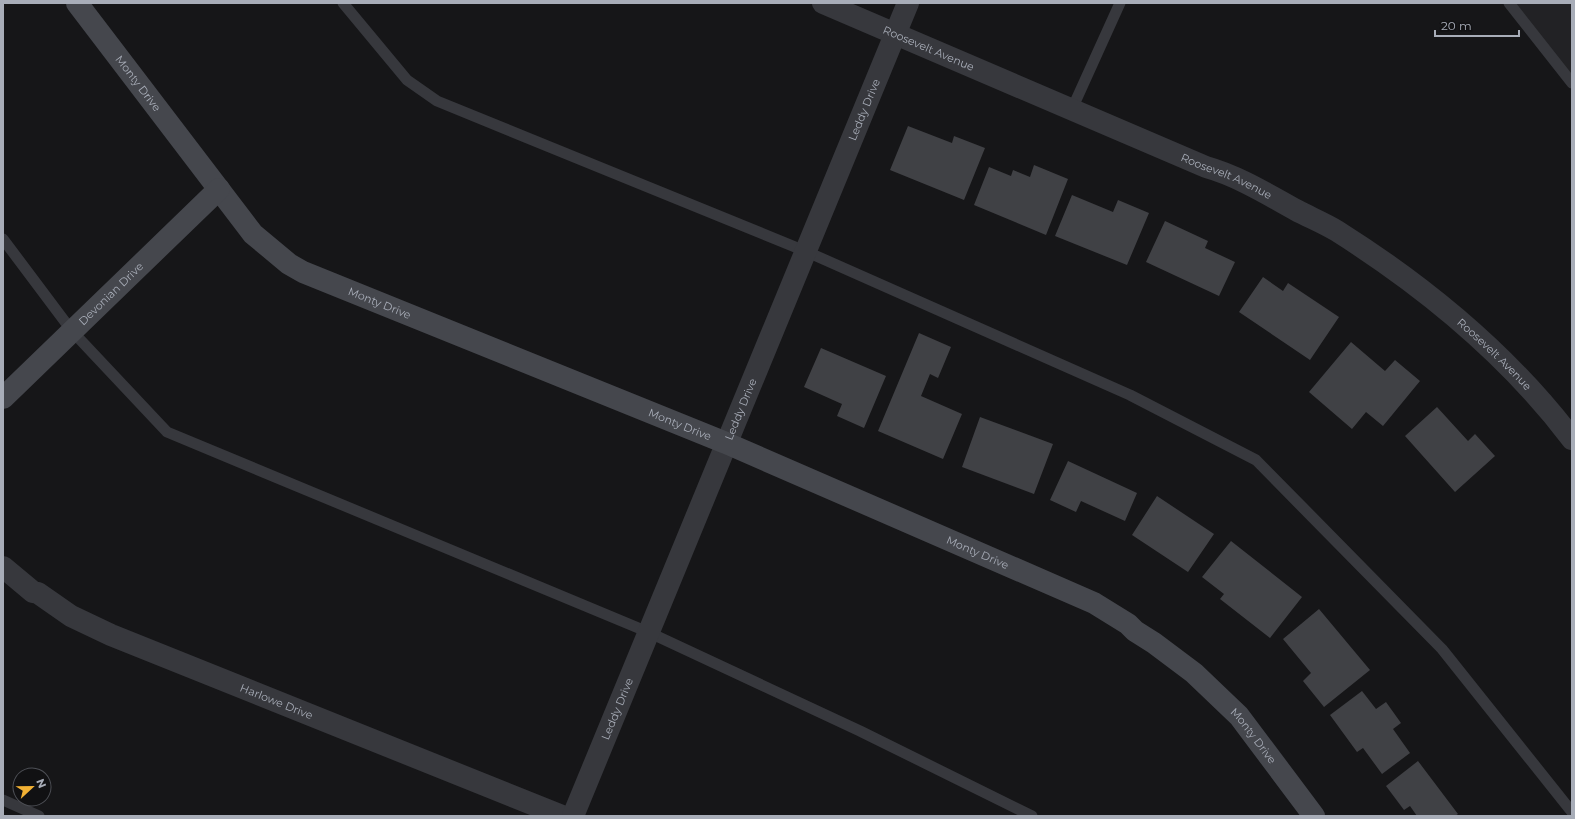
<svg xmlns="http://www.w3.org/2000/svg" width="1575" height="819" viewBox="0 0 1575 819" font-family="Montserrat,sans-serif">
<style>
.built{fill:#222225}
.building{fill:#404145}
.lines{fill:none;stroke-linecap:round;stroke-linejoin:round}
.lane{stroke:#37383d;stroke-width:11}
.street{stroke:#37383d;stroke-width:22}
.secondary{stroke:#45474d;stroke-width:22}
.labels{text-anchor:middle;stroke-width:3.5;stroke-linejoin:round;paint-order:stroke}
.street-label{font-size:11px;fill:#a8adb8;stroke:#111113}
</style>
<rect width="100%" height="100%" fill="#161618"/>
<path class="built" d="M1508 3H1572V88Z"/>
<path class="building" d="M908 126 952 143 954 136 985 148 964 200 890 170Z
M1034 165 1068 179 1046 235 974 205 989 167 1011 176 1013 170 1030 177Z
M1072 195 1113 212 1118 200 1149 213 1127 265 1055 236Z
M1165 221 1208 241 1205 248 1235 262 1219 296 1146 262Z
M1263 277 1283 291 1288 283 1339 317 1310 360 1239 312Z
M919 333 951 347 938 378 930 374 921 396 962 414 943 459 878 431Z
M1351 342 1385 371 1395 360 1420 381 1383 426 1366 412 1352 429 1309 392Z
M821 348 886 376 864 428 837 416 842 404 804 387Z
M1437 407 1468 441 1475 434 1495 456 1455 492 1405 436Z
M980 417 1053 444 1034 494 962 467Z
M1068 461 1137 493 1125 521 1081 501 1076 512 1050 500Z
M1157 496 1214 534 1188 572 1132 535Z
M1231 541 1302 597 1270 638 1220 599 1224 594 1202 577Z
M1319 609 1370 670 1324 707 1303 681 1311 673 1283 639Z
M1362 691 1376 709 1386 702 1401 723 1393 729 1410 753 1382 774 1363 748 1357 752 1330 715Z
M1418 761 1458 814 1455 816H1417L1410 806 1404 810 1386 786Z"/>
<g class="lines">
<path class="lane" d="M343 3 407 80 437 101 805 251 1130 395 1256 460 1442 649 1572 812
M1509 3 1572 83
M1072 109 1120 3
M3 239 72 331 167 432 648 632 860 731 1032 816
M3 800 39 816"/>
<g class="street">
<path id="s1" d="M823 3 1206 167C1238 176 1267 194 1296 210 1309 217 1324 223 1337 231 1424 286 1509 356 1572 439"/>
<path id="s2" d="M3 567 33 592 38 593 71 616 111 635 562 816"/>
<path id="s3" d="M573 816 908 3"/>
</g>
<g class="secondary">
<path id="s4" d="M77 3 253 234 289 264 303 272 726 443 1094 603 1128 624 1135 631 1154 643 1194 673 1239 716 1314 816"/>
<path id="s5" d="M3 398 219 189"/>
</g>
</g>
<g class="labels">
<g class="street-label">
<text dy="4" stroke="none"><textPath href="#s1" startOffset="115">Roosevelt Avenue</textPath></text>
<text dy="4" stroke="none"><textPath href="#s4" startOffset="101">Monty Drive</textPath></text>
<text dy="4" stroke="none"><textPath href="#s3" startOffset="764">Leddy Drive</textPath></text>
<text dy="4" stroke="none"><textPath href="#s1" startOffset="439">Roosevelt Avenue</textPath></text>
<text dy="4" stroke="none"><textPath href="#s5" startOffset="150">Devonian Drive</textPath></text>
<text dy="4" stroke="none"><textPath href="#s4" startOffset="436">Monty Drive</textPath></text>
<text dy="4" stroke="none"><textPath href="#s1" startOffset="763">Roosevelt Avenue</textPath></text>
<text dy="4" stroke="none"><textPath href="#s3" startOffset="440">Leddy Drive</textPath></text>
<text dy="4" stroke="none"><textPath href="#s4" startOffset="760">Monty Drive</textPath></text>
<text dy="4" stroke="none"><textPath href="#s4" startOffset="1084">Monty Drive</textPath></text>
<text dy="4" stroke="none"><textPath href="#s2" startOffset="307">Harlowe Drive</textPath></text>
<text dy="4" stroke="none"><textPath href="#s3" startOffset="116">Leddy Drive</textPath></text>
<text dy="4" stroke="none"><textPath href="#s4" startOffset="1420">Monty Drive</textPath></text>
</g>
</g>
<rect width="1575" height="819" fill="none" stroke="#a8adb8" stroke-width="8"/>
<g transform="translate(32 787) rotate(68)"><circle r="19" fill="#111113" stroke="#4d4f55"/>
<path d="M0-3L7 15L0 10L-7 15Z" fill="#f2b134"/>
<text y="-6" font-size="11" font-weight="bold" text-anchor="middle" fill="#a8adb8">N</text>
</g>
<path d="M1435 30v6h84v-6" fill="none" stroke="#a8adb8" stroke-width="2"/>
<text x="1441" y="30" font-size="12" fill="#a8adb8" stroke="#111113" stroke-width="3" paint-order="stroke">20 m</text>
</svg>
